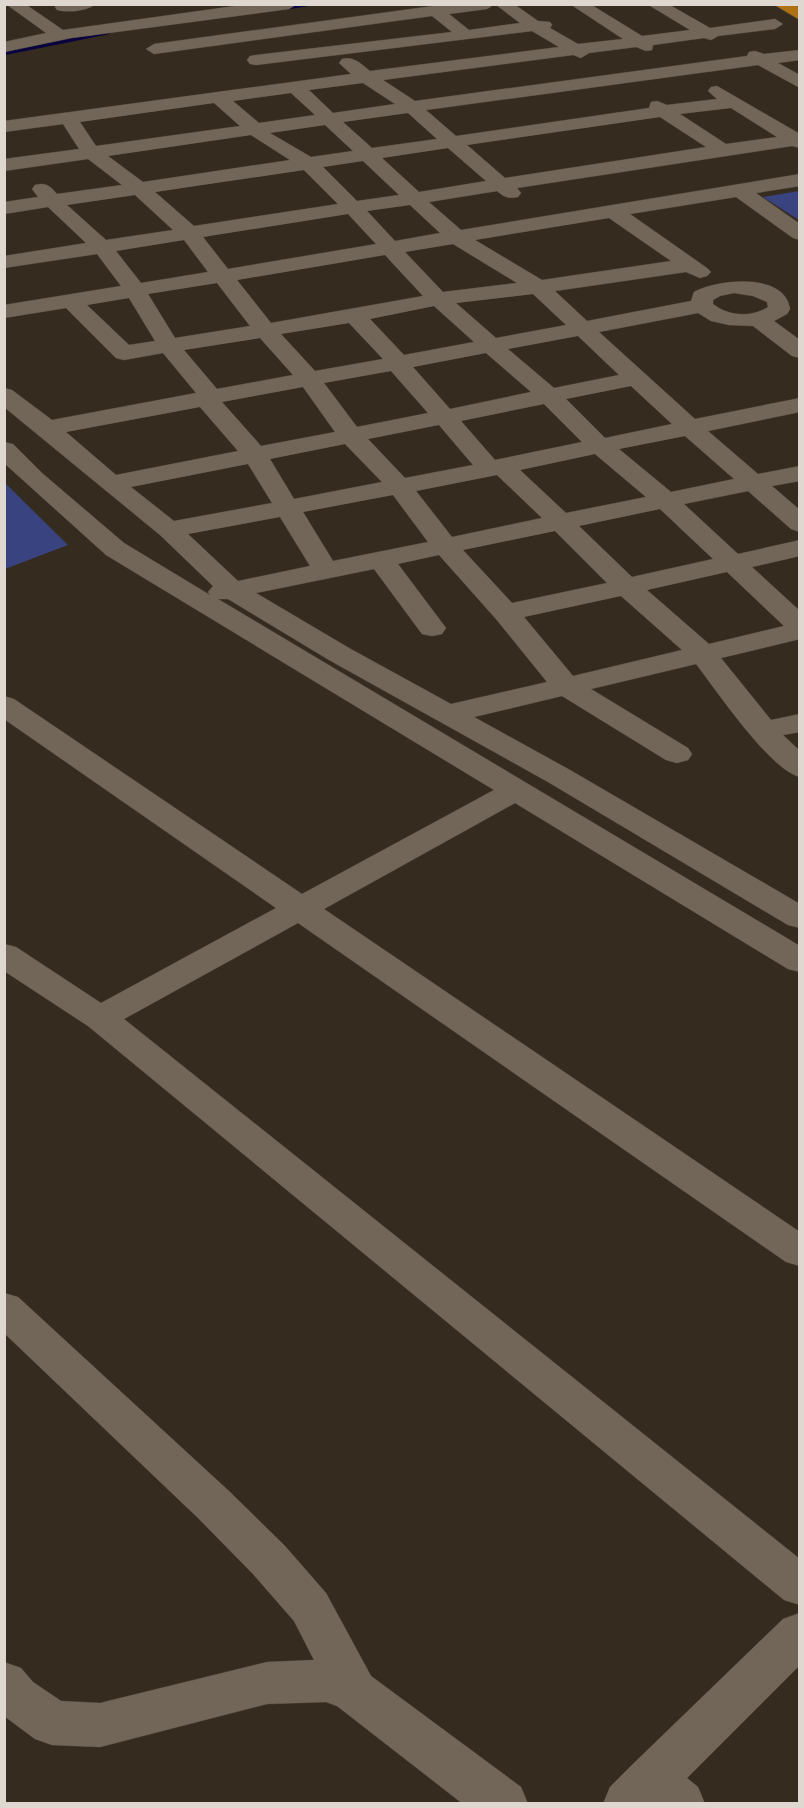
<svg xmlns="http://www.w3.org/2000/svg" width="804" height="1808" viewBox="0 0 804 1808" font-family="Ubuntu,sans-serif">
<style>
.green{fill:#39437f}
.lines{fill:none;stroke-linecap:round;stroke-linejoin:round}
.stream{stroke:#090240;stroke-width:4.5}
.minor-casing{stroke:#4f463c;stroke-width:1}
.highway-casing{stroke:#4f463c;stroke-width:1}
.minor{fill:#726658;fill-rule:evenodd}
.highway{fill:#af7114;fill-rule:evenodd}
</style>
<rect width="100%" height="100%" fill="#352b1f"/>
<path class="green" d="M799 191V220L763 197Z
M5 483 68 545 5 569Z"/>
<g class="lines">
<path class="stream" d="M282 8 307 4
M4 53 108 32"/>
<g class="minor-casing">
<path id="minor" d="M6 4H25L63 30 249 4H297L289 9 71 38 4 52V42L46 33Z
M57 4H96C87 11 68 13 57 10L55 7Z
M448 4H495L487 9 449 14 469 30 520 23 495 4H514L538 21 550 22 552 25 550 28 578 44 623 39 570 4H590L642 36 690 30 647 4H668L710 28 775 19 783 24 775 29 718 36 711 40 704 38 653 45 652 50 646 51 636 47 589 53 581 58 573 55 383 80 415 101 747 56 749 52 755 51 764 54 800 50V60L778 63 800 75V88L758 65 426 110 456 136 649 108 651 102 657 101 667 105 717 99 708 91 711 87 717 86 800 134V148L792 146 517 188 521 193 518 197C508 199 504 197 497 191L429 202 461 230 800 174V186L756 193 800 224V240L793 238 736 197 630 214 707 268 711 272 707 276 700 278 686 272 555 291 587 321 691 301 694 292C718 279 785 272 790 309L787 314 774 321 800 340V358L792 356 753 326 729 325 711 321 698 313 599 332 695 419 800 398V412L708 431 758 474 800 466V481L772 486 800 510V532L791 529 748 491 684 504 738 554 800 540V556L752 567 800 611V639L721 658 771 720 800 714V732L783 735 800 751V777C770 770 717 691 696 664L591 689 688 748 692 754 688 760 677 763 666 760 562 696 474 717 570 770 800 904V928L788 925 548 782 329 660 228 599H218L800 946V972L788 969 515 803 324 909 800 1232V1266L786 1262 298 923 124 1019 800 1559V1605L784 1600 88 1026 4 971V944L16 947 101 1003 276 908 4 719V696L14 699 302 894 494 790 106 555 4 463V442L13 444 42 473 124 543 210 595 208 592 213 586 160 535 4 407V388L12 390 52 420 196 393 163 353 124 360 116 358 66 308 4 318V305L121 286 97 254 4 268V256L86 243 48 207 4 214V202L38 197 32 189 35 185C46 182 50 186 57 194L122 185 88 159 4 171V159L79 149 63 124 4 132V121L351 74 339 63 342 59C354 56 361 64 370 71L559 47 532 31 256 65 250 64 247 60 250 56 256 55 452 32 432 16 154 54 146 49 154 44ZM363 83 395 104 333 113 309 90ZM291 93 315 115 259 123 233 101ZM214 103 240 126 96 146 80 122ZM731 108 777 137 726 144 680 114ZM408 113 437 139 372 148 343 122ZM660 117 706 147 505 178 467 145ZM325 125 353 151 311 157 270 133ZM251 135 290 160 143 182 108 156ZM448 148 486 181 419 192 382 158ZM363 161 399 195 357 201 323 167ZM304 170 338 204 194 226 155 192ZM135 195 173 230 106 240 67 205ZM410 205 440 233 395 241 367 211ZM348 214 376 244 228 269 203 237ZM609 218 671 261 542 280 475 240ZM184 240 208 272 141 283 116 251ZM453 244 517 283 443 292 405 252ZM385 255 423 296 271 323 237 280ZM217 283 250 326 175 338 148 294ZM734 293 753 296 767 302 768 307C751 318 728 316 713 304V300L720 296ZM533 294 566 325 496 338 456 303ZM129 298 155 341 129 345 87 305ZM434 306 474 342 404 355 370 319ZM349 323 383 359 315 371 281 334ZM578 336 619 375 554 388 508 349ZM260 338 293 375 217 389 184 350ZM486 353 531 392 450 409 413 367ZM391 371 428 413 357 427 324 383ZM631 386 672 424 605 438 566 399ZM303 387 335 432 261 446 222 402ZM544 404 582 442 495 460 461 421ZM200 407 238 451 116 475 66 432ZM439 425 473 465 405 478 368 439ZM685 436 734 479 671 492 619 449ZM345 444 382 482 294 499 270 459ZM595 454 646 497 566 513 520 470ZM248 464 272 503 174 521 131 487ZM497 475 542 518 452 537 416 491ZM393 495 428 542 333 561 303 512ZM660 509 713 559 632 577 579 526ZM280 517 310 566 238 581 188 534ZM555 531 607 583 512 603 463 550ZM439 555 496 619 547 682 451 704 349 648 256 593 374 569 422 634 432 636 442 634 446 628 398 564ZM727 572 784 626 709 644 647 590ZM621 596 682 650 573 676 524 617Z
M4 1293 18 1297 230 1492 285 1546 326 1593 371 1676 521 1787 528 1804H463L337 1706 326 1702 267 1704 100 1747 52 1745 35 1739 4 1716V1662L21 1668 33 1682 61 1701 100 1703 267 1662 314 1660 294 1621 253 1574 198 1518 4 1333Z
M800 1613V1665L687 1778 698 1787 705 1804H603L610 1787 634 1763 783 1619Z"/>
</g>
<g class="highway-casing">
<path id="highway" d="M773 4H793L800 8V20Z"/>
</g>
<use href="#minor" class="minor"/>
<use href="#highway" class="highway"/>
</g>
<rect width="804" height="1808" fill="none" stroke="#dfd8d1" stroke-width="12"/>
</svg>
